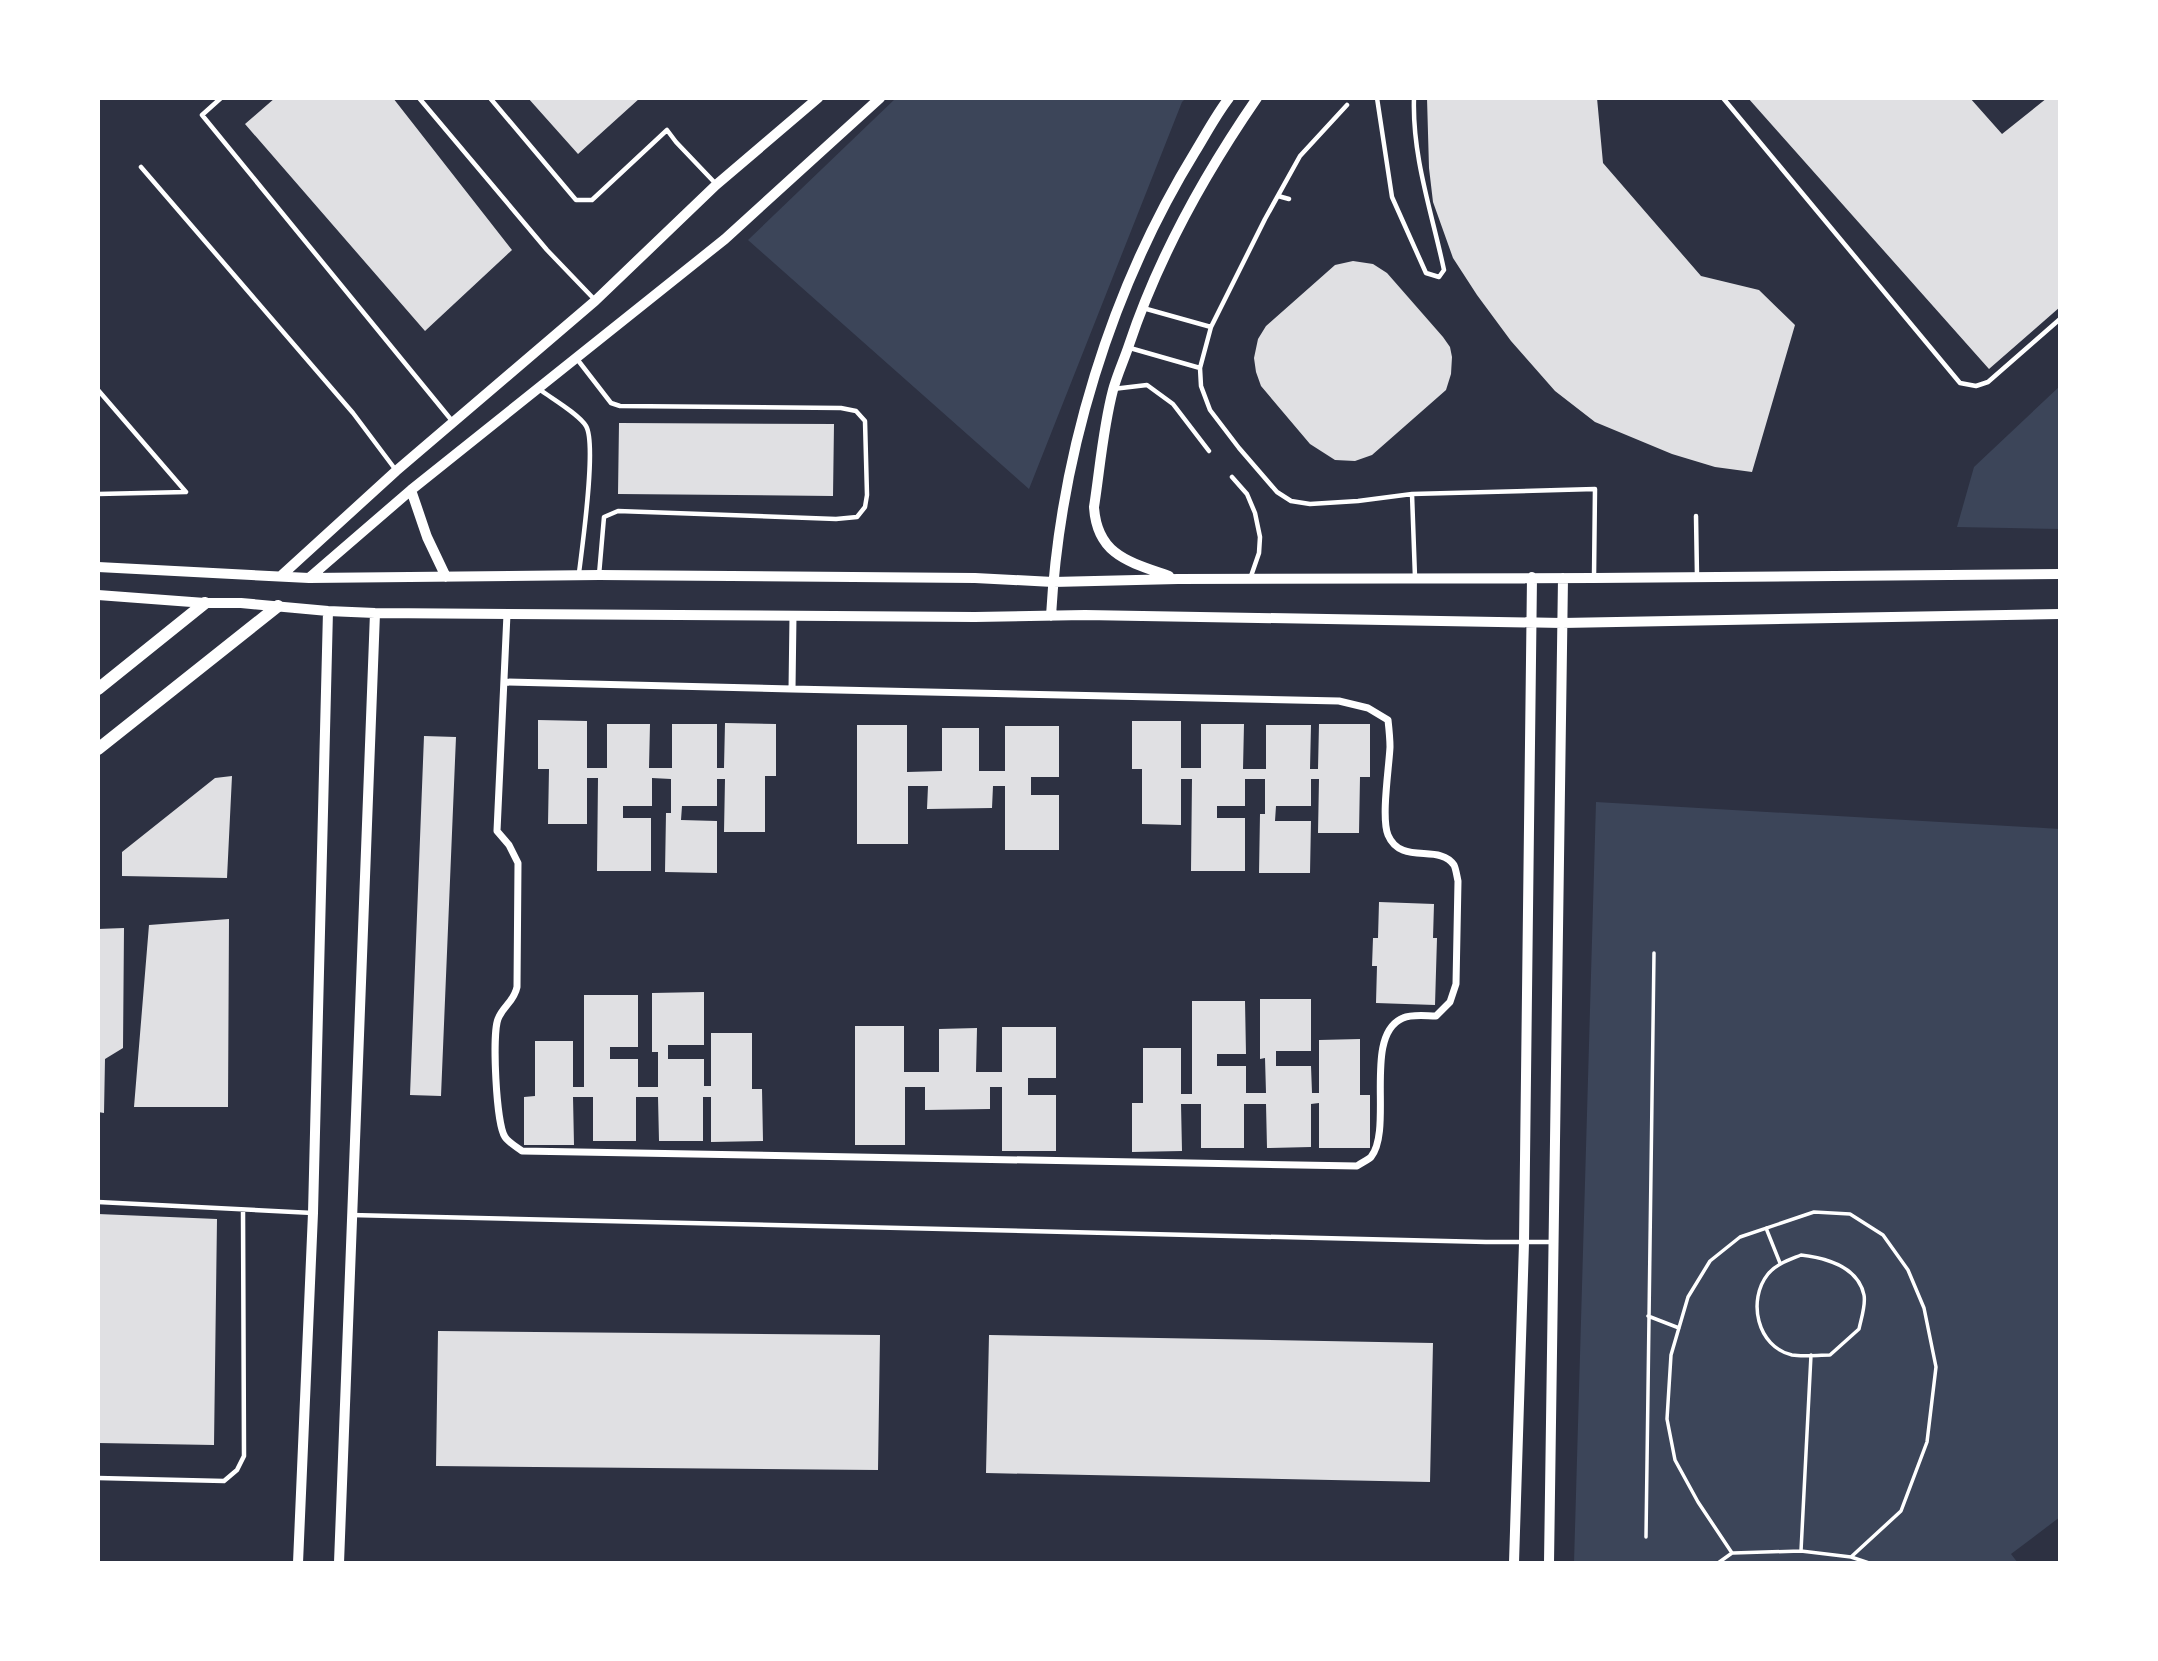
<svg xmlns="http://www.w3.org/2000/svg" width="2158" height="1661" viewBox="0 0 2158 1661" font-family="'Varela Round',sans-serif">
<style>
.green{fill:#3c4559}
.building{fill:#e0e0e3}
.lines{fill:none;stroke-linecap:round;stroke-linejoin:round}
.path{stroke:#fff;stroke-width:3.5}
.service{stroke:#fff;stroke-width:4.5}
.minor{stroke:#fff;stroke-width:7}
.tertiary{stroke:#fff;stroke-width:10}
.secondary{stroke:#fff;stroke-width:12}
</style>
<rect width="100%" height="100%" fill="#2d3142"/>
<path class="green" d="M896 98H1186L1182 102 1029 489 748 240Z
M2060 386V529L1957 527 1974 467Z
M1596 802 2060 829V1517L2011 1554 2018 1563H1574Z"/>
<path class="building" d="M275 98H393L512 250 425 331 245 124Z
M528 98H640L578 154Z
M1427 98H1597L1603 163 1701 276 1759 290 1795 325 1752 472 1715 467 1672 454 1595 422 1555 391 1511 341 1477 295 1453 258 1433 202 1429 168Z
M1748 98H1970L2002 134 2047 98H2060V307L1989 369Z
M1353 261 1373 264 1387 273 1443 337 1450 347 1452 357 1451 374 1446 390 1372 455 1355 461 1335 460 1310 444 1261 386 1256 372 1254 358 1258 339 1266 326 1335 265Z
M619 423 834 424 833 496 618 494Z
M538 720 587 721V768H607V724H650L649 768H672V724H717V768H724L725 723 776 724V776H765V832H724L725 779H717V806H682L681 820 717 821V873L665 872 666 813H671V779L652 778V806H623V818H651V871H597L598 778H587V824H548L549 769H538Z
M1132 721H1181V768H1201V724H1244L1243 769H1266V725H1311L1310 769H1318L1319 724H1370V777H1360L1359 833H1318L1319 779H1311V806H1276L1275 821H1311L1310 873H1259L1260 814H1265V779H1245V806H1217V818H1245V871H1191L1192 779H1181V825L1142 824V769H1132Z
M857 725H907V772L942 771V728H979V771H1005V726H1059V777H1031V795H1059V850H1005V786H993L992 808 927 809 928 786H908V844H857Z
M424 736 456 737 441 1096 410 1095Z
M232 776 227 878 122 876V852L215 778Z
M1379 902 1434 904 1433 938H1437L1435 1005 1376 1003 1377 966H1372L1373 938H1378Z
M229 919 228 1107H134L149 925Z
M124 928 123 1048 105 1059 104 1113 98 1112V929Z
M704 992V1045H668V1059H704V1086H711V1033H752V1089H762L763 1141 711 1142V1097H703V1141H659L658 1097H636V1141H593V1097H573L574 1145H524V1097L535 1096V1041H573V1087H584V995H638V1047H610V1059H638V1087H658V1052H652V993Z
M1260 999H1311V1051H1276V1066H1311L1312 1093H1319V1040L1360 1039V1095H1370V1148H1319V1103L1311 1104V1147L1267 1148 1266 1104H1244V1148H1201V1104H1181L1182 1151 1132 1152V1103H1143V1048H1181V1094H1192V1001H1245L1246 1054H1217V1066H1246V1093H1266L1265 1058 1260 1059Z
M855 1026H904V1072H939V1029L977 1028 976 1072H1002V1027H1056V1078H1028V1095H1056V1151H1002V1087H990V1109L925 1110V1087H905V1145H855Z
M98 1214 217 1219 214 1445 98 1443Z
M438 1331 880 1335 878 1470 436 1466Z
M989 1335 1433 1343 1430 1482 986 1473Z"/>
<g class="lines">
<path class="path" d="M1766 1228 1780 1263
M1801 1255C1826 1258 1858 1266 1864 1295 1866 1305 1861 1319 1859 1329L1830 1355C1818 1355 1803 1357 1792 1355 1757 1347 1747 1300 1768 1274 1776 1264 1789 1260 1801 1255Z
M1648 1316 1679 1328
M1646 1537 1654 953
M1801 1551 1851 1557
M1733 1553 1801 1551 1811 1355
M1718 1563 1732 1553 1698 1502 1675 1460 1667 1419 1671 1355 1688 1297 1710 1261 1740 1237 1814 1212 1850 1214 1883 1235 1908 1270 1924 1308 1936 1367 1927 1442 1901 1511 1851 1557 1869 1563"/>
<path class="service" d="M221 98 202 115 453 422
M419 98 547 250 595 300
M490 98 576 200H592L667 130 676 142 716 184
M1377 98 1392 197 1426 273 1439 277 1444 270C1432 213 1412 157 1414 98
M1723 98 1960 383 1976 386 1988 382 2060 319
M1347 105 1300 156 1265 219 1211 327 1200 368 1201 386 1210 410 1239 448 1277 492 1291 501 1310 504 1358 501 1412 494 1595 489 1594 577
M141 167 353 413 395 469
M1278 196 1289 199
M1143 308 1211 327
M1130 348 1200 368
M577 359 611 403 620 406 841 408 856 411 865 421 867 495 865 507 857 517 836 519 618 511 604 517 599 575
M539 389C551 398 579 414 586 426 597 444 582 548 579 573
M1113 389 1147 385 1173 404 1209 451
M98 390 186 492 98 494
M1232 477 1247 494 1255 513 1260 537 1259 553 1250 579
M1412 494 1415 577
M1696 516 1697 576
M98 1202 313 1213
M351 1215 1486 1242H1553
M98 1478 224 1481 237 1470 244 1456 243 1210"/>
<path class="minor" d="M507 614 497 831 509 845 518 863 517 987C514 1002 503 1006 498 1019 492 1034 496 1124 505 1137 509 1143 517 1147 522 1151L1357 1166C1361 1163 1368 1160 1371 1157 1394 1128 1362 1035 1403 1018 1412 1014 1426 1016 1436 1016L1450 1002 1456 984 1458 881C1457 877 1456 869 1454 865 1439 843 1401 866 1388 835 1381 818 1389 768 1390 747 1390 738 1389 729 1388 720L1368 708 1339 701 792 689 793 616
M504 682 792 689"/>
<path class="tertiary" d="M411 490 427 537 446 577
M98 567 309 578 599 575 975 578 1053 582 1178 579 1594 578 2060 574
M282 575 396 471 595 301 716 185 818 98
M1169 576C1129 562 1097 555 1094 507 1100 468 1103 428 1113 390 1117 375 1124 360 1129 345 1159 255 1204 175 1257 98
M309 578 411 490 725 239 880 98
M98 595 205 603H241L328 611 375 613 975 617 1085 615 1562 623 2060 614
M1051 616C1060 455 1111 289 1195 152 1206 134 1216 115 1229 98
M298 1563 313 1213 328 611
M339 1563 375 613
M1514 1563 1524 1243 1532 577
M1549 1563 1563 578"/>
<path class="secondary" d="M98 689 205 603
M98 749 278 606"/>
</g>
<rect width="2158" height="1661" fill="none" stroke="#ffffff" stroke-width="200"/>
</svg>
